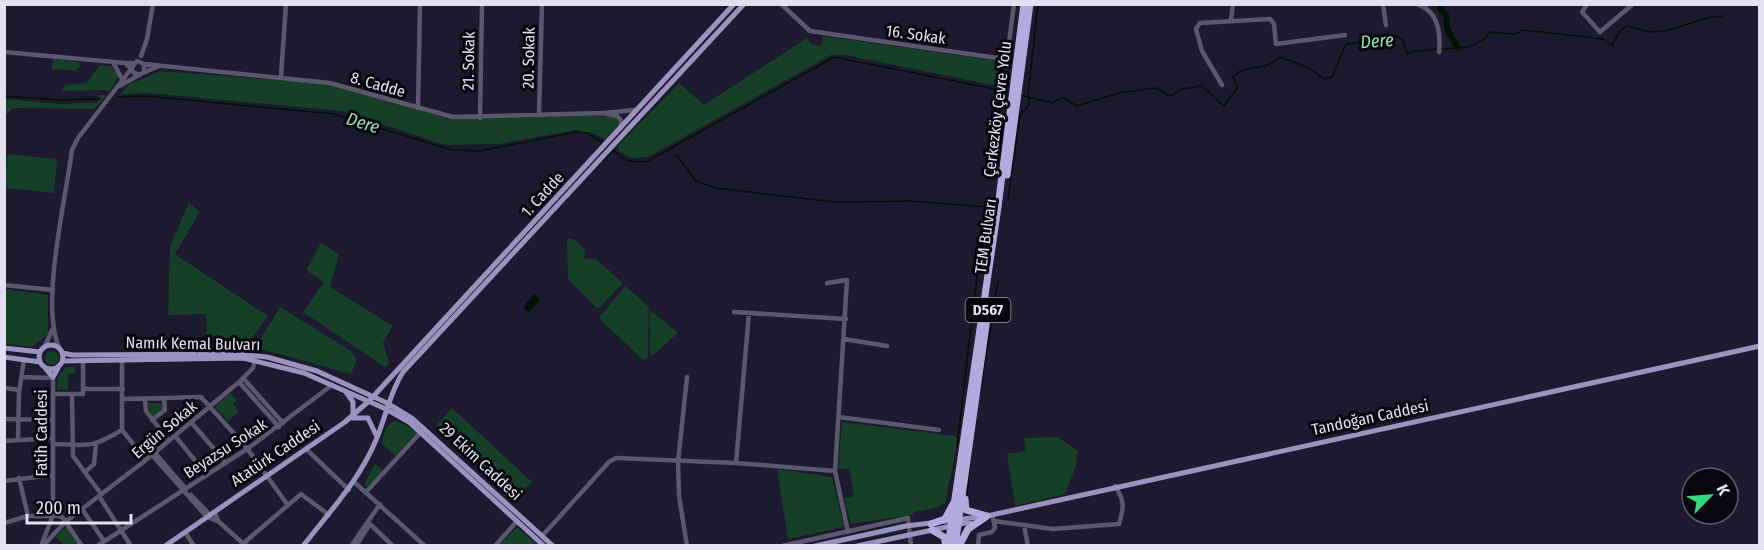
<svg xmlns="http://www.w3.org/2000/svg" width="1764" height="550" viewBox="0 0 1764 550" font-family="'Fira Sans Condensed',sans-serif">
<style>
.green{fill:#153f26}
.water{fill:#001204}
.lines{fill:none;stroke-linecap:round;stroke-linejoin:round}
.stream{stroke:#001204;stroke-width:1.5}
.river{stroke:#001204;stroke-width:6}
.minor{stroke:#5b586d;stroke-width:4.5}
.major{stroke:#9a93bf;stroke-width:5}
.highway{stroke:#b3aae0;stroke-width:7}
.labels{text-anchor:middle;stroke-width:6;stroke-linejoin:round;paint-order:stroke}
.shield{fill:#07060e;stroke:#a19fac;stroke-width:1.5}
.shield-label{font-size:15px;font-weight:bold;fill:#e3e1f0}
.street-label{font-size:16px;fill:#e3e1f0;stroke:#07060e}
.water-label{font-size:18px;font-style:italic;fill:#93e2ae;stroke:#07060e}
</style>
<rect width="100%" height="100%" fill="#1d192e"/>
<path class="green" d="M823 36 998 61V86L845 55H831L648 157 632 158 619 152 618 146 679 83 704 105 807 38 811 44 821 46Z
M53 59 78 62 81 66 75 71 52 69Z
M100 65 111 66 119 76 109 92 106 90 61 91 66 85 86 83Z
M160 71 330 84 450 119 575 115 614 117 618 119 619 125 605 139 593 133 575 130 499 144 445 145 342 111 148 93 120 94 130 84Z
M98 95H107L94 109 13 108 5 117V99L63 104 97 102 100 99Z
M7 154 57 159 54 193 5 188Z
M189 203 200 212 175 254 268 316 245 348H208L206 314 168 315 170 246Z
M567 239H573L585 249 584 258 596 259 623 283 598 309 568 279Z
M321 243 339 254 330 287 393 326 383 343 389 363 385 367 303 312 324 282 306 270Z
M625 286 649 307 648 358 643 360 599 318Z
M5 289 48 295V334L32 347 5 344Z
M280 307 351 351 357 360 351 374 261 349 258 343Z
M650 310 678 333 652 356 650 352Z
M45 358a7 7 0 1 1 14 0a7 7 0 1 1-14 0Z
M66 367H75V373L68 374V389H57L58 377Z
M230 393 237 400 233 404 239 411 228 421 215 407Z
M147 403H161L163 409 152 418Z
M452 408 532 482 515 499 436 426Z
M393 421 399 422 418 432 395 456 381 443 386 428Z
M842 422 955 436 958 440 945 503 936 508 914 512 912 515 851 524 844 498 854 496 849 469H838Z
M1058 437 1078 451 1076 466 1065 494 1015 506 1007 454 1026 451 1024 438Z
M375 464 383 470 367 487 364 484Z
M777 469 832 477 844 527 788 539Z
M66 527 79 545H65L55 537Z
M517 527 537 545H499Z
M902 530H907L828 546Z"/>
<path class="water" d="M534 294 540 300 529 313 523 307Z"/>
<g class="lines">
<path class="stream" d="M999 92 1003 123
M1020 95 1053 103 1062 97 1077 106 1118 93 1156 88 1170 96 1182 89 1202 86 1224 106 1237 88 1233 76C1250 62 1261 74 1280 57L1307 67 1325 79 1332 77 1346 44 1398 37 1403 40 1407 54 1416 51 1469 47 1483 40 1490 32 1516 34 1523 30 1603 39 1612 46 1619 32 1627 26C1635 28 1646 32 1655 32 1679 31 1699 16 1723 16
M4 96 59 100 100 99
M1028 96 1038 4
M118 97 146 96 334 114 452 150 480 151 576 132 587 133 602 142
M676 155 696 181 716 188 835 202 912 201 985 207 957 447
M599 164 614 150C623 162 634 163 648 161L834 57 1010 92
M1008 199 1020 115 1029 105V99
M980 393 998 281
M967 497 970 460"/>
<path class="river" d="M1442 4 1440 9 1446 15 1447 29 1458 48"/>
<path class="minor" d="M781 4 810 31 997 58 1008 50 1014 4
M1383 4 1386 25
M1417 4C1438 11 1441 32 1439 52
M1587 4 1582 12 1600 32 1633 4
M1231 20 1233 4
M4 52 125 63
M141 56 147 39 153 4
M113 62 122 79
M144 64 330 83 453 117 604 113
M143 73 159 66
M281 76 286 4
M1222 85 1202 51 1196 29 1200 23 1270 19 1274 24 1276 44 1345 35
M119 86 141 74 144 72V64L137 61 131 69 134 73 140 75
M418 108 420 4
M539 113 542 4
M480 118 482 4
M621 128V120L617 116 604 113 635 110
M827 283 847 280 835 471 848 532
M4 285 53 290
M734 312 846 319
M749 313 736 463 835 471
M844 339 887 346
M45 346 52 330
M60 349C39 308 66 198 72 150L78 138 131 69 125 63H133
M122 360V430L146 460
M21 377 53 378
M243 378 283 423
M239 382 279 427
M4 388 19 390
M83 389H123
M53 394H83V361
M72 394 73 456 101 494
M124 399 201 397 246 447 287 504
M145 399 146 411 169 441
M839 417 939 430
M4 419 53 420
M152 420 165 410 164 398
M191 422 226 463
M175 436 207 475
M18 439 19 393 24 359
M4 441 53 438
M53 444C89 445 90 449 122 430
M306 449 349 490
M155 453 186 489
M152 455 207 517 217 521
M85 472 94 464 96 445
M19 478 28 516
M4 481 53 475
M354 482 425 546
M366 492 421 432
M191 495 210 515
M99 496 131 546
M82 509 104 541
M214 512 219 522 246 546 245 542 301 494 329 515
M53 515 62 517 82 546
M994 521 1053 529 1119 524C1124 507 1125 501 1115 486
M4 523 28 516H52
M1024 525 1028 546
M185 532 194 546
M542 536 609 462 616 458 736 463
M41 546 53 515V377
M43 546 65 522 146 460 239 382 253 368 255 361
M97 546 250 447 332 385
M351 546 380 504
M356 546 370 524 393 546
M495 546 517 521
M687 546 679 496 678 462 687 377
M782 546 908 518 911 546
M978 546 979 535 992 532 995 528 993 518"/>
<path class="major" d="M39 357a12 12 0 1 1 24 0a12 12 0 1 1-24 0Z
M4 348 40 352
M62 353 73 355 237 354 267 357 317 371 387 403 413 419 553 546
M4 357 40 362
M63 361 243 358 304 373 386 409 409 422 544 546
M46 369 53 377 58 368
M346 392 353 402V415
M353 418H368L377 437
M165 546 345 422 369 401 734 4
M303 546C330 511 359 481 376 440 386 417 389 394 403 372L744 4
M815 546 906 526 987 516 1760 346
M857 546 970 522"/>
<path class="highway" d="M1007 175 1030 4
M965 499 966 510 987 516
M931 524 945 519 953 504
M932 530 944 537 946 546
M948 546 998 207 1024 4
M955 546 989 304
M959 546 968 529 987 516"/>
</g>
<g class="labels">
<rect class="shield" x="965.5" y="298" width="45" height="24" rx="4.5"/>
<g class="shield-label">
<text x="988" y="315">D567</text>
</g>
<g class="street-label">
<text transform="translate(916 34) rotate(8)" y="6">16. Sokak</text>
<text transform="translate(528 58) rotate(-89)" y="6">20. Sokak</text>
<text transform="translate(468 61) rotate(-89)" y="6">21. Sokak</text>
<text transform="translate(378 84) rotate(16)" y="6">8. Cadde</text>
<text transform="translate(997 109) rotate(-83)" y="6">Çerkezköy Çevre Yolu</text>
<text transform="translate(542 194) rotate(-47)" y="6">1. Cadde</text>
<text transform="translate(985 236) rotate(-82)" y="6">TEM Bulvarı</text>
<text transform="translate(193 343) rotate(1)" y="6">Namık Kemal Bulvarı</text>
<text transform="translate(1370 417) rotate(-12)" y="6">Tandoğan Caddesi</text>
<text transform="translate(164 429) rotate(-40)" y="6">Ergün Sokak</text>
<text transform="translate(41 433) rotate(-90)" y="6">Fatih Caddesi</text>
<text transform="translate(225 448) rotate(-33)" y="6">Beyazsu Sokak</text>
<text transform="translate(275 453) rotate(-34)" y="6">Atatürk Caddesi</text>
<text transform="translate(481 461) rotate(43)" y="6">29 Ekim Caddesi</text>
</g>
<g class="water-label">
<text transform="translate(1377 41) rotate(-4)" y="6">Dere</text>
<text transform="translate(363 123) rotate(17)" y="6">Dere</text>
</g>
</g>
<rect width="1764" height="550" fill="none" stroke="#e3e1f0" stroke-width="12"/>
<g transform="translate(1710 496) rotate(65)"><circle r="28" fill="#07060e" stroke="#5f5e68" stroke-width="1.5"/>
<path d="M0-4.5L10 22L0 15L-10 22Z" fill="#34d881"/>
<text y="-9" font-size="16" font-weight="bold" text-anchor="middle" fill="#e3e1f0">K</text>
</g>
<path d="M27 514v9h104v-9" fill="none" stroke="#e3e1f0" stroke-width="3"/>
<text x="36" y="514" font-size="18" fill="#e3e1f0" stroke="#07060e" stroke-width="4.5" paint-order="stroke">200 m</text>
</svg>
